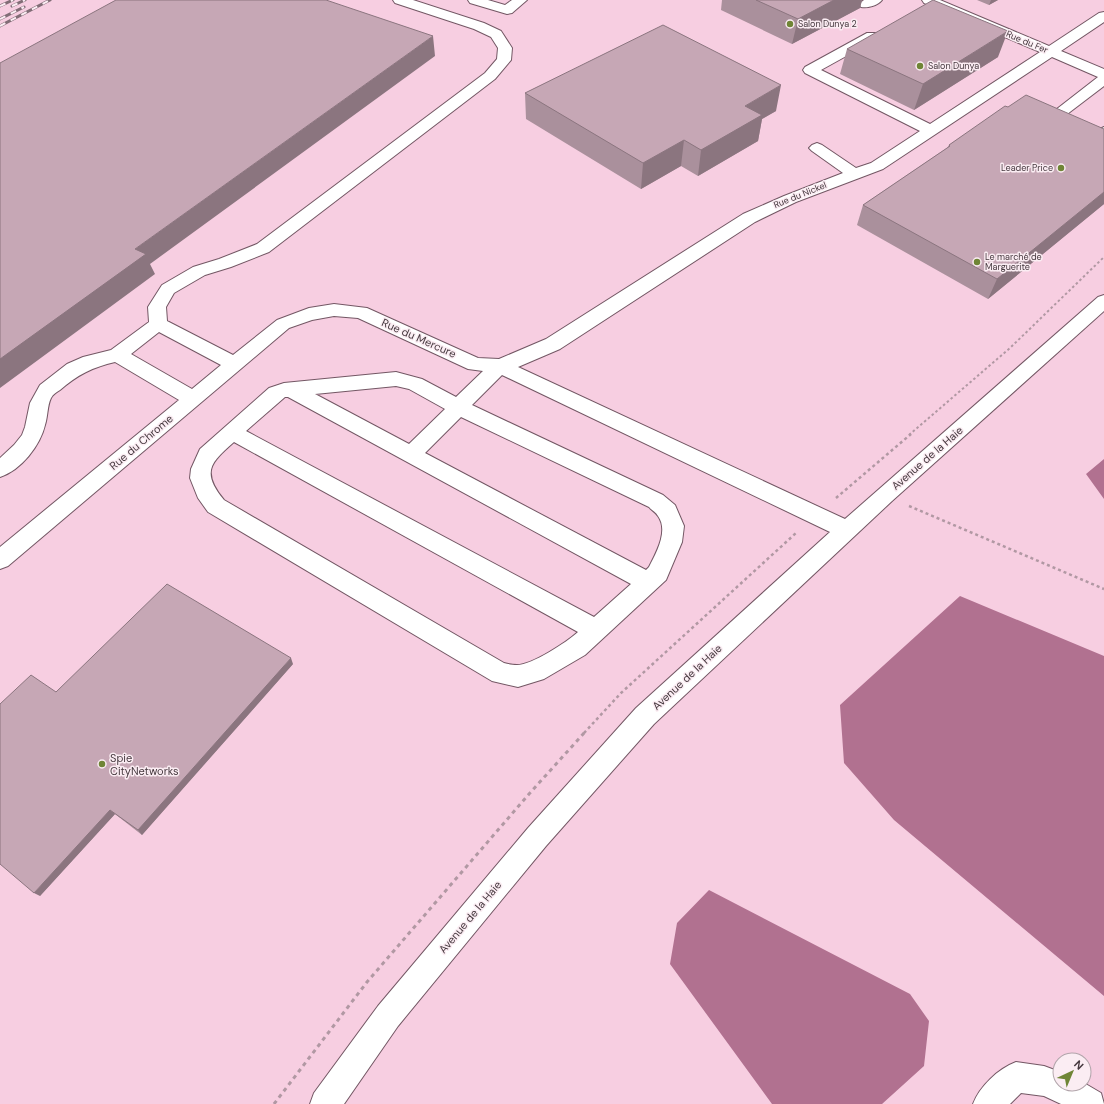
<svg xmlns="http://www.w3.org/2000/svg" width="1104" height="1104" viewBox="0 0 1104 1104" font-family="'DM Sans',sans-serif">
<style>
.built{fill:#f7cee1;fill-rule:evenodd}
.water{fill:#b17190}
.lines{fill:none;stroke-linecap:round;stroke-linejoin:round}
.minor-casing{stroke:#735764;stroke-width:2}
.path-far2{stroke:#b198a3;stroke-width:2;stroke-dasharray:2.5 2.5;stroke-linecap:butt}
.path-far1{stroke:#b198a3;stroke-width:2.5;stroke-dasharray:3 3;stroke-linecap:butt}
.path{stroke:#b198a3;stroke-width:3;stroke-dasharray:4 4;stroke-linecap:butt}
.minor{fill:#fff;fill-rule:evenodd}
.rail-casing{stroke:#816d76;stroke-width:3}
.rail{stroke:#fbedf3;stroke-width:2;stroke-dasharray:6;stroke-linecap:butt}
.wall{fill:#aa909c}
.shaded-wall{fill:#8b757f}
.building{fill:#c6a7b5;stroke:#8b757f}
.poi-dot{fill:#6f8536;stroke:#fbedf3;stroke-width:1.5}
.labels{text-anchor:middle;stroke-width:3;stroke-linejoin:round;paint-order:stroke}
.far-poi-label{font-size:9px;fill:#45383e;stroke:#fbedf3;text-anchor:start}
.far-street-label{font-size:9px;fill:#45383e;stroke:#fbedf3}
.street-label{font-size:11px;fill:#45383e;stroke:#fbedf3}
.poi-label{font-size:11px;fill:#45383e;stroke:#fbedf3;text-anchor:start}
</style>
<rect width="100%" height="100%" fill="#fbdae9"/>
<path class="built" d="M0 0H1104V1104H0ZM1060 1060H1084V1084H1060Z"/>
<path class="water" d="M1104 459V499L1086 474Z
M960 596 1104 656V996L894 820 844 763 840 705Z
M709 890 910 994 929 1021 924 1066 882 1104H772L670 964 677 923Z"/>
<g class="lines">
<g class="minor-casing">
<path id="minor" d="M393 0H413L484 23 501 31 512 48 511 60 495 79 269 252 231 267 205 275 174 293 166 307 167 321 233 355 277 320 309 308 334 304 367 308 478 358 499 359 546 339 743 214 784 196 843 173 812 151 809 148 812 145 817 143 822 145 856 168 871 163 920 131 805 73 803 70 805 67 867 33H877L879 36 877 39 821 70 930 124 1040 52 924 3 922 0H940L1049 46 1099 13 1104 12V22L1061 51 1104 69V86L1062 118 1094 132 1104 127V139L1096 143 1091 141 1046 122 1044 119 1098 77 1052 57 883 169 796 202 755 222 560 349 518 367 845 519 1098 297 1104 295V311L892 501 654 724 546 846 398 1026 344 1104H310L314 1093 378 1006 528 828 636 708 830 532 502 375 472 405 663 495 675 505 684 526 682 542 666 580 585 655 544 679 518 687 492 681 208 512 198 498 190 478 191 469 200 449 269 388 284 383 396 372 422 379 456 397 483 371 468 369 358 318 334 316 312 320 289 328 8 566 0 569V547L179 400 115 362C93 367 77 375 60 390 57 392 53 394 51 398 47 406 48 416 45 425 40 446 21 470 0 477V458L14 445 22 435 25 427 30 403 40 385 67 364 83 357 111 350 149 322 148 307 162 285 193 267 219 259 257 244 485 73 497 59 498 48 491 37 474 29 395 3ZM159 332 221 365 192 389 131 354ZM396 386 409 389 445 409 409 444 315 394ZM285 397H288L631 584 594 617 246 431ZM461 417 649 507C651 510 656 512 658 516 669 531 656 553 649 567L646 570 425 453ZM234 442 578 632C567 642 532 665 517 665 513 665 508 664 504 663L224 500C201 472 210 463 234 442Z
M468 0H488L505 5 512 0H527L512 13 507 14 470 3Z
M864 0H882C877 6 868 8 861 7L859 4Z
M1016 1062 1044 1066 1060 1072V1084L1084 1083 1101 1093 1104 1104H1061L1044 1096 1021 1093 1010 1104H973C980 1086 998 1069 1016 1062Z"/>
</g>
<path class="path-far2" d="M909 435 1010 348 1104 257"/>
<path class="path-far1" d="M836 498 911 434
M909 506 1104 589
M584 733 621 693 796 533"/>
<path class="path" d="M274 1104 367 982 529 794 585 732"/>
<use href="#minor" class="minor"/>
<g class="rail-casing">
<path id="rail" d="M0 6 13 0
M12 6 25 0
M0 19 24 7
M0 26 50 0"/>
</g>
<use href="#rail" class="rail"/>
</g>
<path class="wall" d="M722 0H862L860 8 792 44 721 10Z
M977 0H998L989 5Z
M847 49 998 57 914 110 840 74Z
M525 93 776 111 762 119 758 141 698 176 681 166 641 189 526 119Z
M1008 107 1104 129V204L988 299 857 225 863 205 947 148 949 145Z
M293 664 142 835 115 814 40 896 56 692Z"/>
<path class="shaded-wall" d="M834 0H862L860 8 792 44 798 19Z
M991 0H998L989 5Z
M1008 31 998 57 914 110 923 84Z
M433 36 435 56 150 264 155 274 0 388V359L135 249Z
M781 85 776 111 762 119 758 141 698 176 701 150 745 106Z
M684 140 681 166 641 189 643 163Z
M1104 192V204L988 299 997 279Z
M291 658 293 664 142 835 138 830Z
M110 810 115 814 40 896 34 893Z"/>
<path class="building" d="M116 0H326L433 36 135 249 146 254 0 359V63Z
M756 0H834L798 19Z
M933 0 1008 31 923 84 847 49Z
M663 25 781 85 745 106 762 115 701 150 684 140 643 163 525 93Z
M1026 95 1104 129V192L997 279 863 205 950 146 949 145 1005 106 1008 107Z
M167 584 291 658 138 830 110 810 34 893 0 864V704L31 675 56 692Z"/>
<g class="poi-dot">
<circle cx="790" cy="24" r="4"/>
<circle cx="920" cy="66" r="4"/>
<circle cx="1061" cy="168" r="4"/>
<circle cx="977" cy="262" r="4"/>
<circle cx="102" cy="764" r="4"/>
</g>
<g class="labels">
<g class="far-poi-label">
<text x="798" y="27">Salon Dunya 2</text>
<text x="928" y="69">Salon Dunya</text>
<text x="1053" y="171" text-anchor="end">Leader Price</text>
<text x="985" y="260">Le marché de<tspan x="985" dy="10">Marguerite</tspan></text>
</g>
<g class="far-street-label">
<text transform="translate(1027 42) rotate(23)" y="3">Rue du Fer</text>
<text transform="translate(800 195) rotate(-22)" y="3">Rue du Nickel</text>
</g>
<g class="street-label">
<text transform="translate(419 338) rotate(24)" y="4">Rue du Mercure</text>
<text transform="translate(141 442) rotate(-40)" y="4">Rue du Chrome</text>
<text transform="translate(927 458) rotate(-41)" y="4">Avenue de la Haie</text>
<text transform="translate(687 677) rotate(-43)" y="4">Avenue de la Haie</text>
<text transform="translate(470 917) rotate(-50)" y="4">Avenue de la Haie</text>
</g>
<g class="poi-label">
<text x="110" y="762">Spie<tspan x="110" dy="13">CityNetworks</tspan></text>
</g>
</g>
<g transform="translate(1072 1072) rotate(44)"><circle r="19" fill="#fbedf3" stroke="#b2a5ab"/>
<path d="M0-3L7 15L0 10L-7 15Z" fill="#6f8536"/>
<text y="-6" font-size="11" font-weight="bold" text-anchor="middle" fill="#45383e">N</text>
</g>
</svg>
